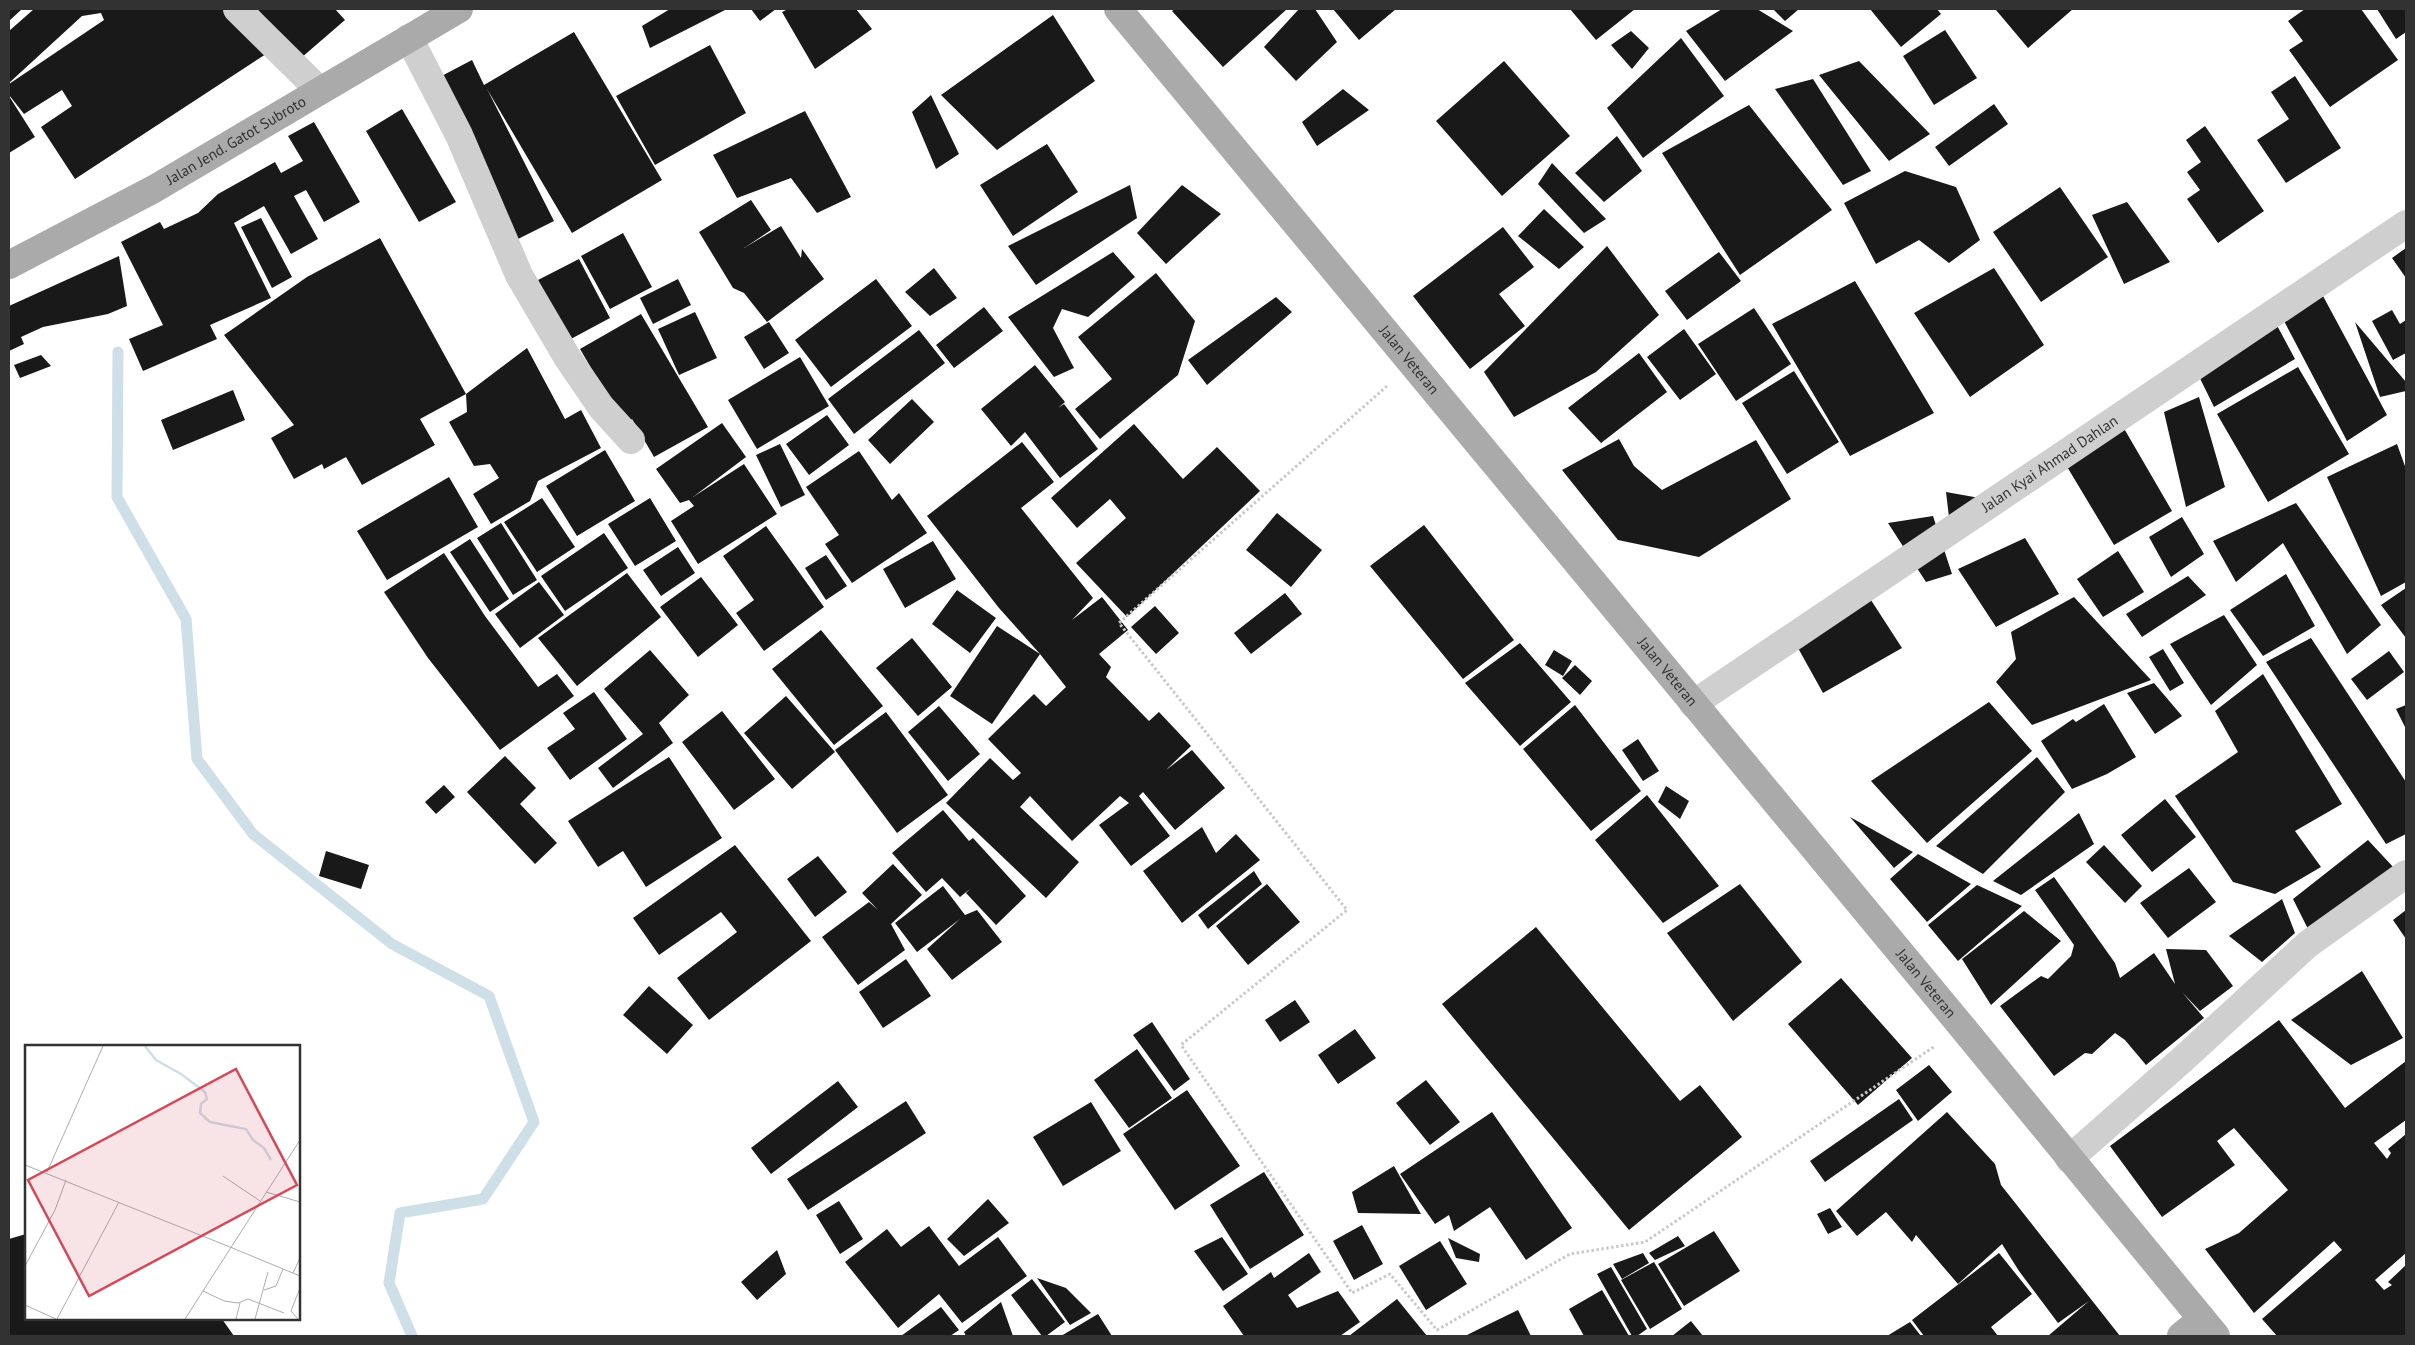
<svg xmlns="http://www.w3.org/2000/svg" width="2415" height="1345" viewBox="0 0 2415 1345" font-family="'PT Sans',sans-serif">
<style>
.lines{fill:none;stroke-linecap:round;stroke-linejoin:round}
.stream{stroke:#cedfe8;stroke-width:11}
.building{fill:#191919}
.path{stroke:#c9c9c9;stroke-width:3;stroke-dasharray:2.5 2.5;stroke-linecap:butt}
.minor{stroke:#cfcfcf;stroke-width:28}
.major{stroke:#aaa;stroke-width:28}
.labels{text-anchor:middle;stroke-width:5;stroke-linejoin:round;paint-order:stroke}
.street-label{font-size:15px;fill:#323232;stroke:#fff}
.inset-river{fill:none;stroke:#cedfe8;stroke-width:2.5}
.inset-road{fill:none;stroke:#adadad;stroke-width:1}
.view{fill:#d34958;fill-opacity:0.15;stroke:#d34958;stroke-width:2.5}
.inset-edge{fill:none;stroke:#323232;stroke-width:2.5}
</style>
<rect width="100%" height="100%" fill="#fff"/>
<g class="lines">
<path class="stream" d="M118 352 117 497 186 619 197 759 253 834 392 944 489 996 534 1122 483 1199 400 1213 389 1283 412 1336"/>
</g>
<path class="building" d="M9 9H22L9 21Z
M34 9H224L266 54 75 179 41 127 72 106 62 90 24 114 9 95V84L104 20 101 13 82 16 9 83V31Z
M257 9H335L345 20 301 58Z
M670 9H727L650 48 642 26Z
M751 9H776L760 21Z
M788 9H856L872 29 815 69 782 12Z
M1175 9H1287L1223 67 1172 11Z
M1299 9H1315L1337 42 1296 81 1264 47Z
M1333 9H1396L1359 40Z
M1570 9H1635L1596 40Z
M1722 9H1757L1793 31 1725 81 1686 31Z
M1773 9H1799L1785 21Z
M1870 9H1937L1941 14 1901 47Z
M1998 9H2073L2028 48 1996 10Z
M2305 9H2361L2398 60 2330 107 2289 50 2303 41 2288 21Z
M2377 9H2406V32L2396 39Z
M1053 15 1095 81 997 150 941 95Z
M1945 30 1977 78 1934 105 1903 56Z
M1631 31 1649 48 1632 69 1611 45Z
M574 32 662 180 572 233 487 89 554 221 516 240 434 80 472 60 484 85Z
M1681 38 1724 96 1643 158 1607 108Z
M710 45 746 113 655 165 616 96Z
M1504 61 1570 136 1502 196 1436 121Z
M1859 61 1930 134 1889 161 1819 75Z
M2295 76 2341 148 2286 183 2257 140 2289 119 2271 92Z
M1813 79 1871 171 1843 185 1775 89Z
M1343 89 1369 110 1317 146 1302 122Z
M931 95 959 154 936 169 912 112Z
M9 96 35 137 9 153Z
M1994 104 2008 124 1949 166 1935 147Z
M1749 105 1832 210 1740 275 1662 153Z
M402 109 456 202 419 222 366 131Z
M805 111 851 197 817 213 791 178 737 198 713 155Z
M314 122 360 202 324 222 306 190 294 196 318 239 291 254 264 206 234 223 271 298 210 325 217 339 143 371 129 339 163 325 121 242 160 222 164 229 198 213 218 194 275 162 281 173 303 161 288 136Z
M2205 126 2264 211 2218 243 2187 199 2200 190 2187 172 2201 162 2186 140Z
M1617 136 1642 171 1604 202 1575 173Z
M1047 144 1078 192 1013 236 980 185Z
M1552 163 1606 219 1584 233 1538 184Z
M1905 171 1956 187 1980 240 1949 263 1919 240 1876 264 1844 203Z
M1130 185 1137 218 1036 285 1008 246Z
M1182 185 1221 214 1166 264 1137 233Z
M2060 187 2108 257 2041 302 1993 232Z
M751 200 771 230 744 248 781 226 801 258 802 249 824 279 767 322 744 293 733 288 699 232Z
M2127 202 2170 262 2124 284 2092 215Z
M1544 209 1584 247 1559 269 1518 236Z
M261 218 292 277 272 288 241 227Z
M1503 227 1534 267 1499 294 1525 326 1470 369 1413 296Z
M623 233 652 287 610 309 581 256Z
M380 238 466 394 420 419 435 445 362 485 346 457 324 469 322 464 294 479 271 438 294 425 224 335 307 277Z
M1607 246 1659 315 1596 372 1514 417 1484 372Z
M2406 248V278L2392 258Z
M1113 252 1135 277 1088 317 1062 309 1053 328 1074 368 1054 377 1008 317Z
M1719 252 1741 281 1687 320 1665 291Z
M119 256 127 306 108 314 43 327 21 337 24 344 9 351V306Z
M579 259 610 318 569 340 538 280Z
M934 268 957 298 930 316 905 292Z
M1994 268 2044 345 1970 397 1914 313Z
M1156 273 1195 321 1178 375 1100 439 1075 409 1112 379 1078 337Z
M678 279 691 305 653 324 640 298Z
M876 279 912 326 831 387 795 340Z
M1855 281 1934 413 1850 456 1772 324Z
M2323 296 2387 415 2347 441 2283 319Z
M1276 297 1292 312 1207 385 1188 360Z
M984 307 1003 331 954 368 936 345Z
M1754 308 1791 364 1736 401 1698 344Z
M2392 310 2400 324 2406 320V353L2393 360 2372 321Z
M695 312 717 358 679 375 658 329Z
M641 314 708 427 654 457 632 419 625 426 580 349Z
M2272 316 2295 359 2214 407 2193 364Z
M769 322 789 353 764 369 744 337Z
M2355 322 2406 382V391L2380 397Z
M1684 329 1716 374 1680 400 1647 357Z
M919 330 945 363 854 434 828 399Z
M527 348 565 419 581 410 601 448 538 481 530 501 491 524 473 494 499 478 490 464 474 466 449 422 467 412 466 394Z
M1639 353 1667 392 1601 443 1568 408Z
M41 355 51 366 20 378 14 365Z
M800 357 829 406 757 449 728 400Z
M1035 365 1065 402 1058 408 1064 404 1098 449 1060 478 1025 432 1011 446 981 409Z
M2298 367 2349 454 2268 502 2217 414Z
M1794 371 1839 442 1787 474 1742 403Z
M233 390 245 420 173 450 161 420Z
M2199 397 2225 487 2186 507 2164 412Z
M912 399 934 422 890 464 868 440Z
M827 415 849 445 809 475 786 444Z
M722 423 746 457 693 497 744 464 777 514 698 564 671 521 694 506 689 500 680 503 656 469Z
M1134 424 1183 479 1217 447 1260 491 1127 617 1076 563 1126 518 1110 499 1077 528 1051 498Z
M2122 425 2172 511 2114 545 2063 460Z
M1619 439 1634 466 1662 490 1756 440 1791 499 1699 557 1618 540 1562 470Z
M1022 442 1054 482 1021 508 1093 598 1072 620 1102 597 1128 630 1099 654 1111 667 1106 677 1149 721 1159 712 1191 746 1166 770 1192 750 1225 788 1175 830 1143 792 1139 796 1170 836 1131 866 1099 825 1129 803 1120 796 1072 841 1030 796 1020 807 1079 862 1046 898 946 803 990 758 1013 780 1021 773 988 739 1034 694 1046 706 1066 687 1040 654 992 724 950 696 997 626 1040 654 999 608 927 516Z
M780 444 805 495 781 507 756 455Z
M2397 444 2406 469V582L2381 596 2327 477Z
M605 450 635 501 577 536 546 486Z
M859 451 892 500 899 493 927 533 852 583 825 544 839 535 806 487Z
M449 477 478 527 387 580 357 531Z
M1946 492 2002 502 1951 534Z
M542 498 575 547 537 572 504 522Z
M650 498 676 541 635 566 608 524Z
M2296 503 2381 625 2347 654 2283 543 2236 582 2213 541Z
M1277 513 1322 550 1291 587 1246 550Z
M1933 516 1952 574 1926 582 1888 523Z
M2182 517 2204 554 2171 577 2149 537Z
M501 523 537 580 513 595 477 538Z
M1424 525 1514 640 1463 679 1370 566Z
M766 526 824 607 764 651 736 613 754 600 723 556Z
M604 533 628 568 565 611 541 576Z
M2025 538 2059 594 1996 627 1958 569Z
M470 539 509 599 490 612 450 552Z
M933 541 956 579 905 608 883 569Z
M678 547 695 573 661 596 643 570Z
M2118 551 2144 592 2103 617 2077 579Z
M444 553 485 616 538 687 557 674 574 696 500 750 428 658 384 592Z
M826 555 847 586 826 600 805 568Z
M627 573 661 617 577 686 538 638Z
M2286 574 2315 626 2263 656 2230 610Z
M2188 576 2206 595 2142 637 2126 614Z
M701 577 738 625 698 657 660 607Z
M539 582 564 615 520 648 495 614Z
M2406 588V638L2381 605Z
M957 590 996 618 970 653 932 624Z
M1285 593 1302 614 1251 654 1234 633Z
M1869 597 1902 648 1823 693 1793 639Z
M2074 597 2151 680 2032 725 1996 682 2016 659 2011 632Z
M1155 606 1179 633 1156 654 1131 627Z
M2224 615 2257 665 2211 705 2170 644Z
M821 630 883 706 834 745 772 669Z
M912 638 952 687 918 716 876 668Z
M2311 638 2406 782V834L2386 844 2266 662Z
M1520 643 1571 702 1520 746 1465 683Z
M2163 649 2184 683 2170 691 2149 657Z
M650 650 689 695 659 723 673 743 613 788 598 768 643 734 604 689Z
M1554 650 1572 661 1563 676 1545 665Z
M2389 651 2404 672 2367 700 2351 679Z
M1575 665 1592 681 1580 695 1562 678Z
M2263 674 2342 804 2295 831 2321 867 2275 894 2233 882 2175 796 2238 752 2215 711Z
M2154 683 2182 716 2155 734 2127 693Z
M594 692 627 739 570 780 547 748 575 729 563 713Z
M786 696 835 752 792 789 744 733Z
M1989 702 2032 751 1927 843 1871 781Z
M2104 704 2136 757 2107 774 2072 789 2041 741 2073 719 2076 722Z
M1575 705 1641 791 1591 831 1523 749Z
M2406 705V729L2396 709Z
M939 706 980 754 948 781 908 732Z
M722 711 775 779 734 810 682 742Z
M886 712 948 795 897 833 835 750Z
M1638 739 1659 771 1643 781 1622 750Z
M505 756 536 788 520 804 557 843 535 864 467 792Z
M669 757 722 838 646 887 623 851 598 867 568 821Z
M2037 757 2065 792 1983 874 1936 846Z
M444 785 455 797 436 814 425 802Z
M1666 786 1689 801 1680 819 1658 802Z
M1647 795 1719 886 1663 923 1595 840Z
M2165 799 2196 837 2152 872 2121 835Z
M943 810 969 841 973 838 1026 896 996 925 966 893 970 889 960 897 942 878 926 892 892 853Z
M2079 813 2094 844 2021 895 1993 881Z
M1850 817 1913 852 1894 868Z
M1202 827 1216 853 1236 834 1260 860 1182 923 1143 871Z
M2368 840 2395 869 2310 933 2293 899Z
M735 845 811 941 709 1020 677 978 737 932 721 912 659 955 633 918Z
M2104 845 2142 886 2125 903 2086 862Z
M326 851 369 865 361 889 319 876Z
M1918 854 1971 884 1927 922 1890 879Z
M818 856 847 892 815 917 787 879Z
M893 864 922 895 891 924 905 950 858 985 822 937 869 902 878 910 862 893Z
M2189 868 2216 902 2168 938 2140 903Z
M1254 871 1262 884 1208 929 1198 915Z
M2054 877 2115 963 2120 978 2154 953 2175 984 2166 949 2206 950 2233 986 2200 1011 2182 992 2204 1018 2146 1065 2125 1040 2115 1033 2092 1054 2085 1053 2054 1076 2000 1006 2041 976 2048 979 2071 956 2074 945 2035 890Z
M1267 884 1300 922 1248 965 1216 926Z
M1740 884 1802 962 1733 1021 1667 933Z
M1977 885 2022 906 1958 961 1928 925Z
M943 886 965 915 977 910 1002 942 952 980 927 949 960 919 917 952 895 923Z
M2282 899 2295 933 2262 962 2229 936Z
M2406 910V939L2393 920Z
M2024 911 2061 941 1991 1005 1962 959Z
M1536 927 1680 1101 1700 1085 1742 1137 1629 1230 1442 1004Z
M906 959 931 996 883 1028 859 992Z
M2362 971 2403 1038 2351 1065 2291 1020Z
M1841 978 1912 1058 1858 1105 1788 1024Z
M649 986 693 1025 667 1054 623 1015Z
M1295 1000 1310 1022 1280 1042 1265 1020Z
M2279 1020 2345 1108 2406 1061V1120L2374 1143 2387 1159 2391 1153 2388 1149 2406 1134V1253L2375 1280 2384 1290 2392 1285 2388 1282 2406 1265V1336H2277L2262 1319 2342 1250 2334 1241 2254 1313 2205 1249 2239 1233 2288 1190 2234 1128 2217 1141 2235 1165 2162 1217 2110 1146Z
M1152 1022 1190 1079 1174 1091 1133 1035Z
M1355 1029 1376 1058 1338 1084 1318 1055Z
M1137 1049 1172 1098 1129 1128 1094 1080Z
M1929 1065 1952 1092 1918 1121 1896 1090Z
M1426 1080 1460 1122 1430 1145 1396 1103Z
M838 1081 858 1107 771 1174 751 1148Z
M1187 1090 1240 1166 1175 1210 1123 1134Z
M1899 1099 1913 1120 1825 1182 1810 1161Z
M906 1101 926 1133 808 1210 787 1179Z
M1091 1102 1121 1151 1063 1186 1033 1137Z
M1492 1112 1572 1228 1526 1260 1490 1207 1454 1231 1449 1215 1435 1224 1400 1174Z
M1947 1112 1995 1164 2001 1185 2120 1336H2048L2089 1301 2058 1323 2019 1271 2002 1244 1958 1284 1916 1235 1912 1242 1886 1212 1857 1236 1836 1211Z
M1394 1166 1421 1214 1358 1213 1352 1192Z
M1264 1172 1304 1235 1250 1269 1210 1205Z
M988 1199 1009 1223 964 1256 947 1239Z
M839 1201 863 1239 840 1254 816 1215Z
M1830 1208 1842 1227 1828 1234 1817 1214Z
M1362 1225 1383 1264 1354 1280 1333 1241Z
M929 1226 959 1266 998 1237 1027 1276 962 1323 939 1294 898 1328 845 1262 887 1229 901 1247Z
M1714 1231 1740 1271 1684 1306 1658 1264Z
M26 1234V1319H222L234 1336H9V1239Z
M1678 1236 1685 1246 1655 1260 1649 1253Z
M1222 1237 1248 1274 1223 1291 1194 1251Z
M1448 1238 1480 1254 1479 1262 1456 1258Z
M1440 1241 1467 1284 1426 1310 1399 1266Z
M777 1250 786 1274 757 1300 741 1282Z
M1309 1253 1321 1272 1288 1295 1297 1308 1338 1291 1360 1322 1340 1336H1244L1223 1306 1271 1272 1274 1278Z
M1643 1253 1649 1263 1622 1279 1613 1264Z
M1999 1253 2032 1294 1991 1327 1998 1336H1924L1912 1320Z
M1654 1262 1682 1309 1650 1329 1621 1280Z
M1611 1267 1647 1329 1637 1336H1632L1597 1274Z
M1037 1278 1066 1288 1091 1313 1070 1325Z
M1032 1279 1065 1322 1046 1336H1042L1011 1295Z
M1602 1290 1629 1336H1584L1569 1309Z
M1397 1299 1427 1336H1349Z
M1001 1302 1013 1336H966L964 1332Z
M941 1307 959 1330 950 1336H901Z
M1518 1310 1531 1336H1465L1481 1328Z
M1098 1314 1112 1336H1061Z
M1691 1321 1703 1336H1672Z
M1910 1322 1921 1336H1887Z"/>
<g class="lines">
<path class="path" d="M1387 386 1119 623 1347 910 1181 1045 1352 1293 1390 1274 1437 1330 1570 1254 1645 1242 1935 1046"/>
<g class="minor">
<path d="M237 9 319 90"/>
<path d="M409 38 459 135 519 275 567 357 601 407 631 440"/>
<path id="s1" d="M1693 704 2406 224"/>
<path d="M2069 1159 2183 1059 2308 944 2406 874"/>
</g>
<g class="major">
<path id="s2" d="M1118 9 1963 1028 2216 1336"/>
<path id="s3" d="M9 265 154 189 459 9"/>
<path d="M2181 1336 2202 1319"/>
</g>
</g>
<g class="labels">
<g class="street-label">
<text dy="5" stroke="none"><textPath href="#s3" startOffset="259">Jalan Jend. Gatot Subroto</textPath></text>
<text dy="5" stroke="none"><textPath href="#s2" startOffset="456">Jalan Veteran</textPath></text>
<text dy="5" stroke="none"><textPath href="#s1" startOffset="430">Jalan Kyai Ahmad Dahlan</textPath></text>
<text dy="5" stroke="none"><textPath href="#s2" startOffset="861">Jalan Veteran</textPath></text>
<text dy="5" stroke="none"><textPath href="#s2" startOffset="1266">Jalan Veteran</textPath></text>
</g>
</g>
<g transform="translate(25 1045)">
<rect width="275" height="275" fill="#fff"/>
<path class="inset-river" d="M120 1 131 15 156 29 180 47 182 54 176 59 175 68 185 77 221 84 228 95 239 103 246 115"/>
<path class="inset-road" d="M0 120 205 202M22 127 78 1M198 131 235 156M241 147 275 157M205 202 275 231M0 221 30 165 41 135M268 228 275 213M239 245 251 241 258 224M178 246 199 256 213 258 223 254 259 268M0 260 31 274M32 274 94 157M160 274 275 95M211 274 215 258M230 274 243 227M273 274 266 266 275 243"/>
<path class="view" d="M211 24 272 140 64 251 3 135Z"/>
<rect width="275" height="275" class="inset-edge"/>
</g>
<rect width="2415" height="1345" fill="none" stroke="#323232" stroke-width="20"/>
</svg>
